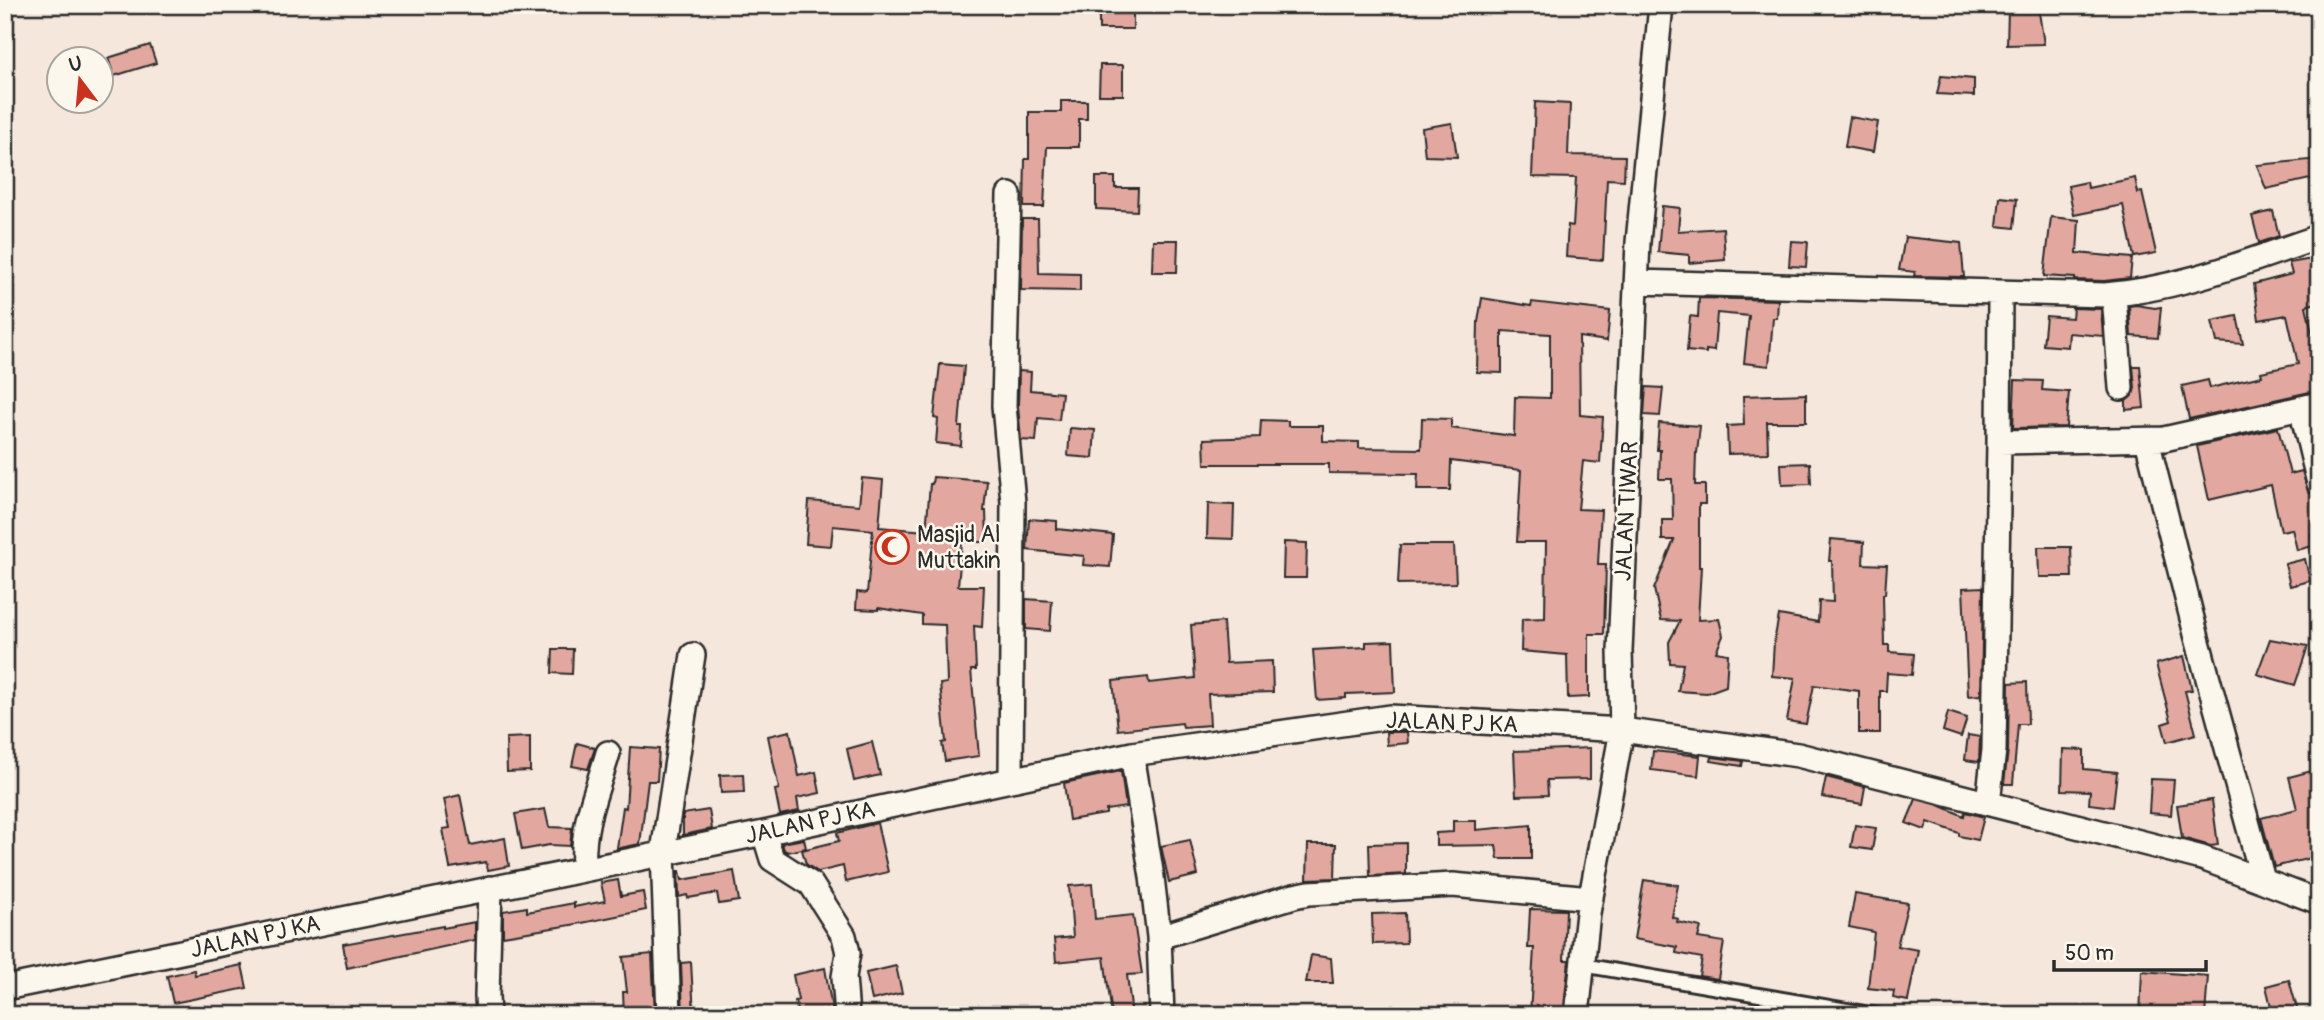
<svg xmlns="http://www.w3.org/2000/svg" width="2324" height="1020" viewBox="0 0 2324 1020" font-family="Pangolin,sans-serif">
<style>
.building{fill:#e2a89f;stroke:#2b2b2b;stroke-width:2}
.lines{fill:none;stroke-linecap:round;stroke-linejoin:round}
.lane-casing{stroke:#2b2b2b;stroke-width:18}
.street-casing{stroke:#2b2b2b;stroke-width:28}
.lane{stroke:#fbf7ec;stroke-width:12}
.street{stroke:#fbf7ec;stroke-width:23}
.labels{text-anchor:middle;stroke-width:5;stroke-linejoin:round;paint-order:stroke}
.street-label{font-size:23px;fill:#2b2b2b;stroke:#fbf7ec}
.poi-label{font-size:23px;fill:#2b2b2b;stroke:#fbf7ec;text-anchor:start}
</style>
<rect width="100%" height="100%" fill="#f6e7dd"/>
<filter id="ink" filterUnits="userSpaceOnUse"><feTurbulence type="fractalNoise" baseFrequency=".0143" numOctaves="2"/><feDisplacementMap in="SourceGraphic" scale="14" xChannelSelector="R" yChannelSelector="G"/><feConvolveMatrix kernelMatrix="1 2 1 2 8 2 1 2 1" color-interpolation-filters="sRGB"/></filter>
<g filter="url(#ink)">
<path class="building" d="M1099 5H1133V29H1099Z
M2038 6 2044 44 2007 45 2008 10Z
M150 45 156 63 114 76 108 58Z
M1100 65H1123V95H1099Z
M1941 76 1974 79V96L1937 94Z
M1061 101H1087V119H1079V147H1047L1044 207H1024L1025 159H1029V112H1061Z
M1535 102 1570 104 1568 155 1625 156 1624 180 1607 179 1603 260 1566 257 1568 225 1573 226 1576 178 1532 177Z
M1850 117 1878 122 1873 152 1845 147Z
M1452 123 1457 157 1425 156 1422 128Z
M2319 159V177L2266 189 2257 165Z
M1096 177H1115V188H1138L1137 211 1096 209Z
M2135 178 2138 193 2142 192 2156 253 2134 257 2123 205 2074 215 2068 186 2087 182 2088 188Z
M2000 197 2017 199 2014 228 1997 226Z
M1662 206 1680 208 1678 231 1723 228 1725 260 1689 263V255L1658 252Z
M2273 211 2279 236 2259 243 2252 216Z
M2051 217 2079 220 2077 253 2132 258 2130 278 2104 281 2075 280V278L2044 276Z
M1022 219H1038L1039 273 1080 274V291L1021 290Z
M1905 237 1961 243 1964 277 1914 276 1915 272 1899 270Z
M1153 240H1178L1177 272H1152Z
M1791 241 1808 242 1806 267 1789 266Z
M2318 258 2319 276H2316L2319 302 2306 306 2319 364V390L2189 419 2182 386 2208 380 2210 388 2262 376 2261 372 2298 364 2287 315 2259 320 2254 284 2292 274 2289 263Z
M1482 298 1531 306 1532 302 1610 311 1607 341 1579 337 1580 415 1603 417 1600 463 1583 461 1578 509 1601 510 1598 564H1606L1604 634H1589V697L1568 698 1567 655 1521 651 1522 619 1545 618 1546 542H1517L1521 470 1451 461 1450 490H1417L1418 474 1329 473V464H1205L1204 439 1260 437 1261 420 1288 421V426H1323V441L1359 442V448L1421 449 1422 418 1451 419V428L1514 436 1515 397 1550 398V334L1502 331V373L1477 372 1478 322Z
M1699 298 1778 300 1777 318H1773L1769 366 1744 363 1749 316 1717 313 1714 351 1706 350V353L1687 351 1690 316 1698 317Z
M2136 305 2155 308 2161 307 2158 338 2131 336 2129 306Z
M2073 308 2101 309 2103 336 2069 333 2068 347 2043 345 2046 316 2072 318Z
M2237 316 2243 344 2217 342 2212 321Z
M940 364 964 366 959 427H962L961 446 936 443 938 419 934 418Z
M2133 366H2140L2144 408 2126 410V401L2133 395 2135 388Z
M1019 371 1031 372 1030 390 1062 393 1059 420 1038 418 1036 441 1021 440 1018 406Z
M2015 380 2043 381 2042 390 2069 392 2066 427 2013 428Z
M1646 387 1663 388 1660 416 1644 415Z
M1806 394V422H1767L1768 453 1728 454 1727 426 1744 425 1743 396Z
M1659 423 1700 426 1697 453H1696L1695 485H1705V504H1699V567H1701L1698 620 1719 619 1723 636 1716 652 1728 654 1726 686 1707 693 1678 691 1683 664 1670 663 1669 642 1680 621 1661 620 1654 589 1674 540H1662V520H1673L1672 479H1659L1660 450H1657Z
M1070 428 1095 430 1093 458 1068 456Z
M2278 428 2290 474 2302 471 2308 492 2319 497V533L2311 534 2313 546 2297 550 2292 529 2281 531 2271 485 2209 500 2197 446Z
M1810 463 1811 484 1782 485 1781 464Z
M933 477 987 481 984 511H986L987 542H962L958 586H984L982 627 974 626 976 670H971L979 756 945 761 942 743 946 742 940 684 947 683 945 625 922 624V615L878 608V610L856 609 857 592 867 593 873 530 833 526 831 546 806 544 809 501 859 505 862 478 883 480 879 527 926 531 930 484H932Z
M1208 504 1234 505 1233 539 1207 538Z
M1029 519 1057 521V529L1113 535 1110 567 1083 565 1084 556 1027 550Z
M1831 539 1864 542 1863 564 1887 565 1885 594H1883L1884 645H1889V652L1914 654 1912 675 1887 673 1886 691H1880V733H1859V691L1814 685 1806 724 1787 721 1795 678 1772 676 1774 642 1779 615 1818 622 1819 601 1833 602 1832 561H1829Z
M1284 542 1307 543 1306 578H1283Z
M1400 545H1454L1456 583 1398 584Z
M2038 547H2071L2072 577H2039Z
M2305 559 2310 581 2290 586 2285 564Z
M1983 587 1981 695 1968 696 1963 588Z
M1026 599 1052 601 1050 631 1026 629Z
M1223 622 1226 663 1272 661 1273 692 1208 694 1210 725 1183 727 1182 723 1118 730 1113 681 1148 677 1149 683 1195 678 1191 625Z
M2270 639 2308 646 2295 685 2257 674Z
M1393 641 1395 692 1346 694V698L1317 700 1313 650 1366 647V642Z
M553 649H573L572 674 552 673Z
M2184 656 2192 690 2185 691 2196 734 2167 742 2162 724 2171 721 2156 664Z
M2027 682 2028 724H2018L2013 784H2004L2008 750 2009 683Z
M1948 712 1967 718 1961 737 1943 731Z
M790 731 799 776 816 772 820 793 797 798 799 811 780 815 775 790 779 789 768 736Z
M1386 732H1407L1408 743 1387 745Z
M1968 735 1980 737 1979 762 1965 760Z
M530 737V771L507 772 506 738Z
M872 742 880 775 854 781 847 749Z
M577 743 595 748 588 769 572 766Z
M630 747 659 749 657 781H648L640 844 620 848H617L623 807 626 808Z
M1590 748V779L1547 780 1548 795 1516 796 1514 751Z
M2063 749 2084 750V769L2117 772 2113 807 2089 804 2090 791 2062 790Z
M1653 751 1700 756 1698 776 1651 770Z
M1712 757 1743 761 1742 766 1711 761Z
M2319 769V856L2274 867 2261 818 2297 809 2289 777Z
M1121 771 1126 807 1106 810V814L1069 820 1064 783Z
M743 774 744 792 721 793 720 775Z
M1826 777 1865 787 1862 804 1822 797Z
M2151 779 2174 780 2171 815 2149 813Z
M460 795 470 845 505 838 509 866 488 870 486 862 450 868 443 829 450 828 444 799Z
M1916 799 1939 805 1964 816 1965 812 1984 817 1978 840 1959 836V833L1928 822 1925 830 1906 823Z
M2212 800 2218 845 2211 846 2182 838 2177 805Z
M545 809 549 827 572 828 570 846 549 845 522 850 515 814Z
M709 810 712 829 683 835V814Z
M1453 821H1476V830L1531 825V859H1498L1496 845 1436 846V833L1453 832Z
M877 823 888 872 846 882 843 866 818 872 806 864 802 850 839 841 837 833Z
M1855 825 1876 828 1872 850 1851 847Z
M804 839 806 848 788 852 784 850 782 843Z
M1190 840 1198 875 1169 882 1161 846Z
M1406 843V874L1370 876 1369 844Z
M1308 844H1336L1335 878 1307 879Z
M678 871H680L682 880 734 871 739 901 719 904 717 893 688 898 687 895 679 897Z
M618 880 621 896 643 892 646 910 577 924 503 936V911L527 907V912L574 903V907L605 901 601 883Z
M1644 880 1678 885 1672 917 1678 919 1677 922 1701 927 1698 938 1724 942 1718 979 1699 976 1702 958 1676 953 1677 947 1634 939Z
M1092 884 1095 919 1133 915 1142 974 1127 975 1132 1015H1112L1104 957 1056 962 1054 939 1073 937 1069 886Z
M1855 894 1908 903 1897 946 1918 950 1908 1001 1893 998 1894 991 1868 988 1874 932 1849 927Z
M1530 909 1566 910 1564 960H1569L1563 1015H1530L1534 948H1528Z
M1405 913 1406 943 1373 944 1372 914Z
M475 922V940L347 968 343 944 443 926V928Z
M652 954 655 1015H624L623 992H627L623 957Z
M1311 955 1331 958 1333 983H1306Z
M691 962 694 1015H683L681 963Z
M242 965 247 988 173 1003 167 976 194 970 195 975Z
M896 966 902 993 872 1000 866 973Z
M825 968 833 1015H798L795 1001 798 1000 793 975Z
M2142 971 2208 976 2205 1015H2140Z
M2289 980 2298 1012 2273 1015 2266 986Z"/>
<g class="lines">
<g class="lane-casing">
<path id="lane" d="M1582 965 1877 1015"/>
</g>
<g class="street-casing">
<path id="street" d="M1009 195 1004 406 1013 502 1011 779
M1637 282 2105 295C2180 289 2248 261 2319 237
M2114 295 2121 388
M2301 408 2319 483
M2147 440 2197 638 2263 880
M1999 442 2000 293
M1132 754 1152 877 1159 937 1162 1015
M1988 803 1994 750 1999 442 2164 439 2319 404
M764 833 772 859 811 884 844 936 848 953 844 977 847 1015
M584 869C581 825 596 794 608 753
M1159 937 1294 896 1309 893 1453 885 1591 898
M5 988 764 833 1132 754 1390 717 1622 730 1798 755 2202 858 2319 902
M488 1015 487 996 490 888
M669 1015 663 852 693 655
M1577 1015 1588 913 1622 730 1620 651 1638 242 1661 5"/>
</g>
<use href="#lane" class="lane"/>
<use href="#street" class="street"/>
</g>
</g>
<defs>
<g id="mosque-ring" transform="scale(1.75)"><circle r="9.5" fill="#fbf7ec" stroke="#c8321e" stroke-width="1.5"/><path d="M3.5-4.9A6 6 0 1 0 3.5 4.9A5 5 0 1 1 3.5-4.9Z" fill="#c8321e"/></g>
</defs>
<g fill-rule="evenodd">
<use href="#mosque-ring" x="892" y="547"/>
</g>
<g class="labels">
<g class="street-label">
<text transform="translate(1626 511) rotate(-87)" y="8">JALAN TIWAR</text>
<text transform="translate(1452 722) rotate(2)" y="8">JALAN PJ KA</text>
<text transform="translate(810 822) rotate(-12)" y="8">JALAN PJ KA</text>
<text transform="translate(255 936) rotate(-12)" y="8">JALAN PJ KA</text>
</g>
<g class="poi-label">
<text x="917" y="542">Masjid Al<tspan x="917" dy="26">Muttakin</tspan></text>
</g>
</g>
<rect width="2324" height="1020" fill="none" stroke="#fbf7ec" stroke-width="28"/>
<rect x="14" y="14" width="2296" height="992" fill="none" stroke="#2b2b2b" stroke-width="2.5" filter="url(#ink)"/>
<g transform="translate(80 80) rotate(344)"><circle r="33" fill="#fbf7ec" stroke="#a8a59f" stroke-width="2"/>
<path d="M0-5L12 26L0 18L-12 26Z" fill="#c8321e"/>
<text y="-10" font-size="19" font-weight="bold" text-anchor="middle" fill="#2b2b2b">U</text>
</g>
<path d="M2054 960v10h152v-10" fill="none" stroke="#2b2b2b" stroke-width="3.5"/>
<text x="2065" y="960" font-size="21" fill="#2b2b2b" stroke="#fbf7ec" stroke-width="5" paint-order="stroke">50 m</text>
</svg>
